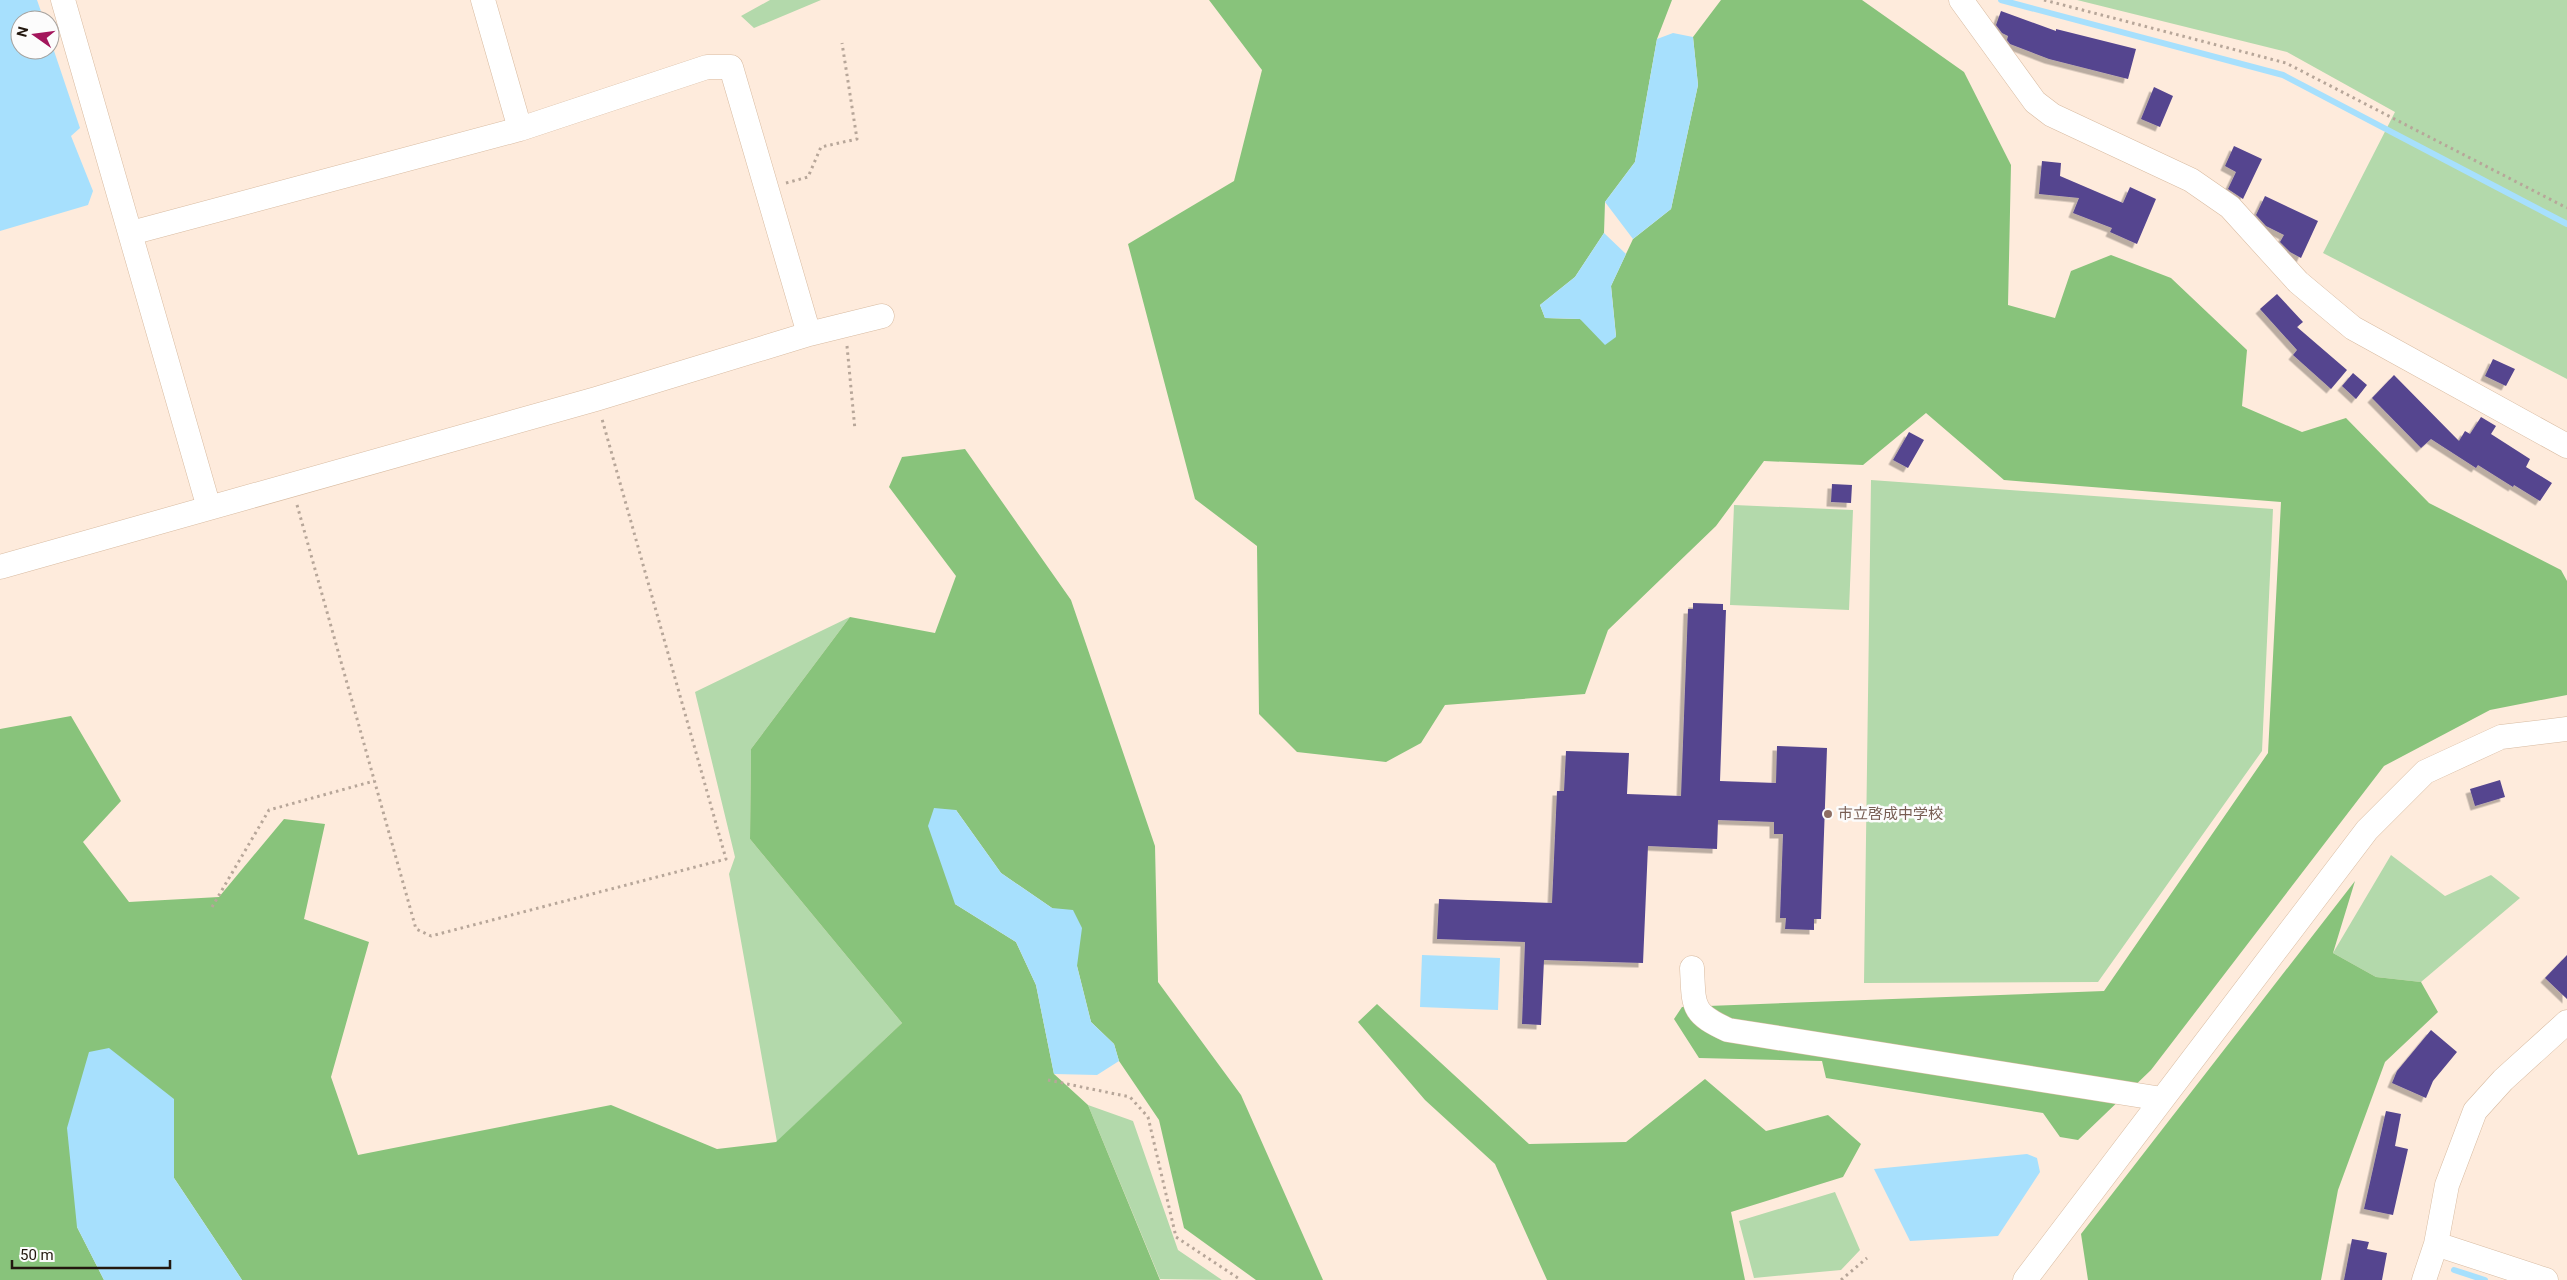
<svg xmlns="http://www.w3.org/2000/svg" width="2567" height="1280" viewBox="0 0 2567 1280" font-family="Roboto,'Noto Sans JP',sans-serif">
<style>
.green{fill:#b3d9ab}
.forest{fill:#88c37b}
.water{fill:#a7e0fd}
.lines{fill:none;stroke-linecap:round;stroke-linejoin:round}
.stream{stroke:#a7e0fd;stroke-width:6}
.building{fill:#55458f;filter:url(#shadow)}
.minor-casing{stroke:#d8bba1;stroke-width:25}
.path{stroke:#b7a699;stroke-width:3;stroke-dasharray:2.5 4;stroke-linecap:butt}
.minor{stroke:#fff;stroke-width:24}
.education-dot{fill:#8d6e63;stroke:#fcfcfc;stroke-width:2}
.labels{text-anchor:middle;stroke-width:5;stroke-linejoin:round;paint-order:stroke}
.education-label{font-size:15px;fill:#785e54;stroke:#fcfcfc;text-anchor:start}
</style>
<defs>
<filter id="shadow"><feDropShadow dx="-4.5" dy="4.5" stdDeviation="0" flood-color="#0004"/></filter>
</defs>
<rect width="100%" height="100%" fill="#feebdc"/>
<path class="green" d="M770 0H821L754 28 741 16Z
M2077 0H2567V379L2323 253 2395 112 2287 52Z
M1871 480 2273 509 2262 751 2098 982 1864 983Z
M1734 505 1853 510 1849 610 1730 605Z
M850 617 751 749 750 839 902 1023 777 1142 729 874 735 857 695 692Z
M2391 855 2445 896 2491 875 2520 898 2421 982 2376 977 2333 953Z
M1088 1105 1133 1121 1178 1250 1222 1280 1160 1279Z
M1835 1192 1860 1250 1841 1270 1754 1278 1739 1221Z"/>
<path class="forest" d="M1209 0H1672L1657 39 1635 162 1605 202 1604 233 1575 277 1540 305 1545 318 1580 319 1616 336 1611 286 1633 239 1671 209 1698 85 1693 37 1721 0H1862L1964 72 2011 165 2008 305 2055 318 2071 271 2111 255 2171 278 2247 350 2242 406 2302 432 2346 418 2429 503 2561 570 2567 581V695L2490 710 2384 766 2151 1070 2078 1140 2060 1137 2043 1113 1826 1078 1822 1061 1699 1058 1674 1019 1682 1007 2104 991 2268 753 2281 502 2004 480 1926 413 1863 465 1764 461 1716 526 1608 630 1585 694 1445 705 1421 743 1386 762 1297 752 1259 714 1257 546 1195 499 1128 244 1234 181 1262 70Z
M965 449 1071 600 1155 846 1158 982 1241 1095 1323 1280H1256L1184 1228 1159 1120 1119 1061 1114 1044 1091 1022 1077 966 1052 908 1001 873 956 810 955 904 1016 942 1036 985 1054 1074 1088 1105 1160 1280H242L174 1178V1099L77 1227 104 1280H0V729L71 716 121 801 83 842 129 902 219 897 284 819 325 824 304 919 369 942 331 1077 358 1155 611 1105 717 1149 776 1142 902 1023 750 839 751 749 850 617 935 633 956 576 889 487 902 457Z
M2355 881 2333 953 2376 977 2421 982 2438 1012 2385 1062 2338 1190 2321 1280H2088L2081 1234Z
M1377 1004 1529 1144 1626 1142 1705 1079 1766 1131 1828 1115 1861 1144 1843 1177 1731 1212 1745 1280H1547L1495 1164 1425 1100 1358 1022Z"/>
<path class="water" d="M0 0H37L44 20H20V50H50V39L80 128 71 136 93 191 88 205 0 231Z
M1673 33 1693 37 1698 85 1671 209 1633 239 1605 202 1635 162 1657 39Z
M1604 233 1626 254 1611 286 1616 337 1605 345 1580 319 1545 318 1540 305 1575 277Z
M934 808 956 810 1001 873 1052 908 1073 910 1082 928 1077 966 1091 1022 1114 1044 1119 1061 1097 1075 1054 1074 1036 985 1016 942 955 904 928 826Z
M1422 955 1500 958 1498 1010 1420 1007Z
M109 1048 174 1099V1178L242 1280H104L77 1227 67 1128 89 1052Z
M2027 1154 2037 1158 2040 1172 1998 1236 1910 1241 1874 1169Z"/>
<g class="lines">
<path class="stream" d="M2001 0 2283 75 2567 224
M2454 1270 2485 1280"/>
</g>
<path class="building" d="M2001 11 2056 31V29L2136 49 2128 79 2049 59 2010 44 2007 40 2008 36 2002 33 1996 25Z
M2154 87 2173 96 2160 127 2141 119Z
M2234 146 2262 159 2243 199 2228 189 2236 172 2225 166Z
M2042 161 2061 163 2060 176 2123 203 2130 187 2156 199 2137 244 2110 232 2112 228 2073 213 2079 198 2039 194Z
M2265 196 2318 221 2301 258 2290 252 2280 242 2284 235 2266 226 2256 215Z
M2277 294 2303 322 2297 327 2347 370 2331 389 2293 355 2297 350 2260 309Z
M2493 359 2515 369 2506 386 2485 376Z
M2353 373 2367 385 2356 399 2342 386Z
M2394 375 2459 441 2465 431 2470 434 2481 417 2496 426 2491 434 2530 459 2526 467 2552 483 2540 501 2514 485 2513 487 2478 465 2476 468 2431 439 2421 448 2372 398Z
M1909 432 1924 440 1908 468 1893 460Z
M1832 484 1852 485 1851 503 1831 502Z
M1693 603 1723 604V610H1726L1720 781 1776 783 1777 746 1827 748 1821 919H1814V930L1785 929 1786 918H1780L1783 834H1774V822L1718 820 1717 849 1648 846 1643 963 1544 960 1541 1025 1522 1024 1525 942 1437 939 1439 899 1552 903 1557 791H1564L1566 751 1629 753 1627 794 1681 796 1688 609H1693Z
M2500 780 2505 797 2475 806 2470 789Z
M2567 955V999L2545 978Z
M2431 1030 2457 1052 2433 1081 2426 1098 2392 1083 2397 1071Z
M2386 1111 2401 1114 2395 1146 2408 1149 2393 1215 2364 1209Z
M2352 1239 2369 1242 2367 1249 2387 1253 2382 1280H2344Z"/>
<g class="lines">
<g class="minor-casing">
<path id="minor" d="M63 0 209 508
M483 0 520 129
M1961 0 2035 102 2052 115 2191 180 2230 207 2298 282 2353 328 2567 446
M131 233 520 129 707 67H731L809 334
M0 567 596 399 809 334 882 316
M1692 968C1694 1007 1691 1013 1728 1030L2162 1099
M2436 1244 2546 1280
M2025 1280 2367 830 2425 772 2501 737 2567 729
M2424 1280 2436 1244 2447 1185 2475 1111 2503 1080 2567 1022"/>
</g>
<path class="path" d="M2044 0 2286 63 2567 208
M786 183 808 177 821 147 857 139 842 43
M847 346 855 430
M297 505 416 929 431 936 726 859 602 419
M212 907 269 810 374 781
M1048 1080 1130 1097 1148 1117 1176 1237 1241 1280
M1841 1280 1867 1258"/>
<use href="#minor" class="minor"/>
</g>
<circle class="education-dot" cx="1828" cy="814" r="5"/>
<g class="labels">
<g class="education-label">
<text x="1838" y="819">市立啓成中学校</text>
</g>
</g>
<g transform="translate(35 35) rotate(284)"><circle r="24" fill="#fcfcfc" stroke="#a5a19d"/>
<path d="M0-4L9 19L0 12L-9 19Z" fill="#a3165c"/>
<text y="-8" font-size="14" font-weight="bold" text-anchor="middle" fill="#23180f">N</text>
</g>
<path d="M12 1260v8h158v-8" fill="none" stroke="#23180f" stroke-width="2.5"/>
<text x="20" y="1260" font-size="15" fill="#23180f" stroke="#fcfcfc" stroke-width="4" paint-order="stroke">50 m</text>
</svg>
